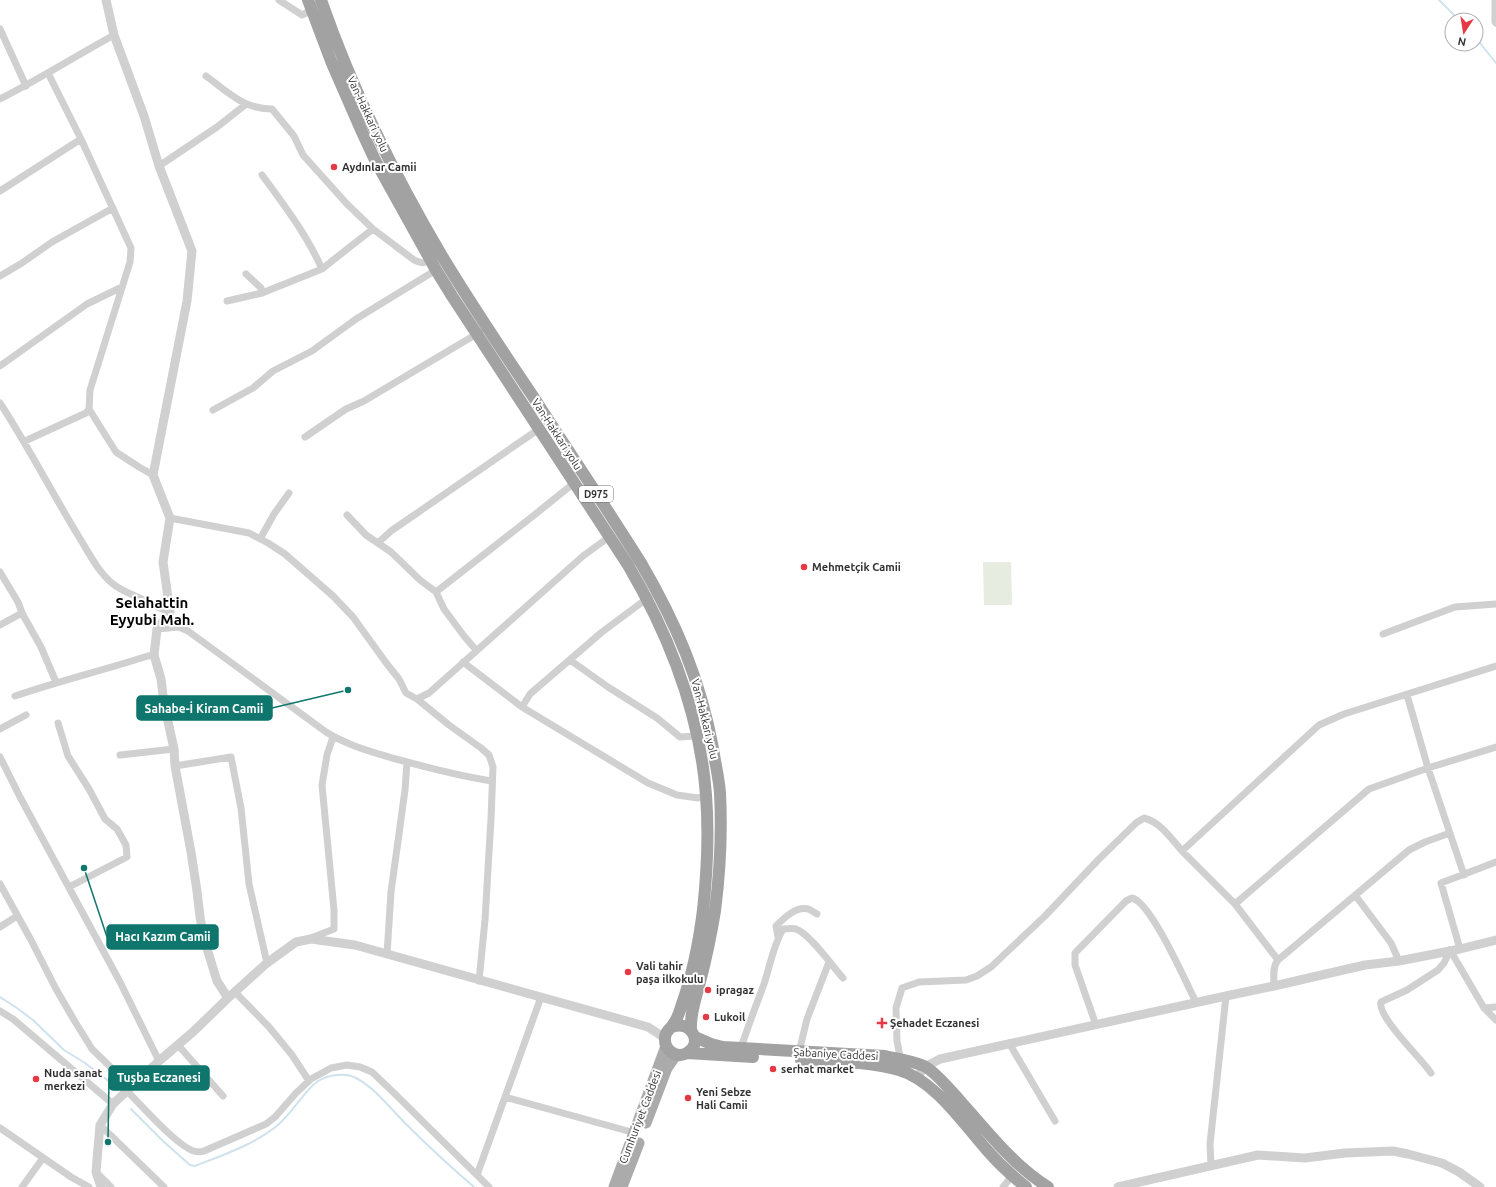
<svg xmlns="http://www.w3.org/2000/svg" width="1496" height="1187" viewBox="0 0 1496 1187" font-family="Ubuntu,sans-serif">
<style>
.green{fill:#e6ecdf}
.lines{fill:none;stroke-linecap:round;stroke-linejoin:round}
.stream{stroke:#cfe2ee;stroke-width:2}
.minor{stroke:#d0d0d0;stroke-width:7}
.tertiary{stroke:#d0d0d0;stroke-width:9}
.primary{stroke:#ababab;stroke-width:11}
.trunk{stroke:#a2a2a2;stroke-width:12}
.poi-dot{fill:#e63946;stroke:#fff;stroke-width:1.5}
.labels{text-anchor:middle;stroke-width:4;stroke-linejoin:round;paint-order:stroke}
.shield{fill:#fff;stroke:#707070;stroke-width:1}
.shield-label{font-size:10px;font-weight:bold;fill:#333}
.street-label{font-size:11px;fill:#333;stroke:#fff}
.poi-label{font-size:11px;font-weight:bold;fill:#333;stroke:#fff;text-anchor:start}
.district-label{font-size:15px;font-weight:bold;fill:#000;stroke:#fff}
.leader{fill:none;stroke:#0f766e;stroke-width:1.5}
.callout-dot{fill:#0f766e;stroke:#fff;stroke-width:1.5}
.callout{fill:#0f766e;stroke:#0f766e;stroke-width:1.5}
.callout-label{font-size:12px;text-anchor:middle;font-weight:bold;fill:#fff}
</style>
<rect width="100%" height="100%" fill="#fff"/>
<path class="green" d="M983 562H1011L1012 605H984Z"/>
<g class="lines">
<path class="stream" d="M1439 0 1459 20
M1476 38 1496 63
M0 997 17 1008 33 1020 64 1050 85 1063 111 1083
M131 1109 164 1142 190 1165 195 1166C223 1155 256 1144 279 1124 293 1112 304 1091 318 1081 328 1075 345 1072 356 1078 377 1089 392 1111 409 1127 430 1148 452 1168 474 1187"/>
<path class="minor" d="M279 0 302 15 312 10
M1495 0V22L1496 23
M0 29 26 86
M48 73 81 139 131 248 130 262 90 390 89 409 116 452 139 467 153 475
M206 76C228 92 243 109 272 109L294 136 303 155 347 204 373 229 414 260C421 263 424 264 431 260
M0 99C39 79 76 56 114 35
M159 166 217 127 245 105
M262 175C284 205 307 235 322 269
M0 191 81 139
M246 274 261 288 262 293
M0 276 22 263 52 242 113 208
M227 301 262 293 322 269 351 246 373 229
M0 366 87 304 122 287
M0 403C28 446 52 493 79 537 89 553 98 572 113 584 123 592 135 595 145 601 154 606 161 609 170 612
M213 410 253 388 273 371 312 351 356 319 436 270
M305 437 346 409 364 401 480 332
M25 441 86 413 89 409
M347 515 366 535 391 552 420 580 436 592 444 609 464 636 476 650
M170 518 249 533 268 543 285 554 333 596 353 617 387 664 399 679 406 693 417 699 449 725 481 748 489 755 493 767 491 819 485 920 479 981
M260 539 274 514 289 493
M379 542 391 531 539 429
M0 572 18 602 22 613 41 647 56 682
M436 592 533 516 574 483
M0 625 22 613
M157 629 179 627 188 631 326 732C347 745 369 751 392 758 425 767 458 776 492 781
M1383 634 1455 607 1496 604
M570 660 608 687 657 718 680 737 697 736
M463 662 522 707 648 783 677 795 698 798 706 795
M1407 695 1428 768 1464 875
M15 696C59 681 104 670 148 656L154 655
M417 699 429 693 583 556 609 537
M522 707 530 694 602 632 649 597
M58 723 68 756 89 789 105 819 117 829 126 845 127 857 69 887
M0 729 26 715
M120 755 174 749
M0 757 20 797 120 982 159 1061
M175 766 231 757 241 808 249 884 267 963
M0 884 31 940 56 989 74 1020 92 1049 131 1087
M1355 895 1391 943 1399 961
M1235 904 1369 789 1428 768 1496 747
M0 927 17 916
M778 937 776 926C784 918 796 906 808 909 811 910 814 912 817 914
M311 938 334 929V910L322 785 327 755 333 737
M1460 949 1441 883 1496 862
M1450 950 1484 1008 1496 1020
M387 954 391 892 405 790 407 762
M1278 960 1409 850 1425 842 1450 833
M1274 986C1274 978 1272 967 1278 960L1235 904 1182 851 1319 725 1344 714 1496 666
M235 992 269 1027 292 1055 309 1081
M1484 1008 1496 1007
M0 1011 13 1019 113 1104
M1096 1025 1075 965V953L1126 901 1132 898C1151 902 1186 983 1196 1002
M1009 1043 1055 1121
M178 1045 223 1096
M741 1048C748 1026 756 1006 764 984 770 966 773 946 783 929 787 929 792 928 796 929 809 933 833 967 843 978
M799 1052 807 1019 829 962
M901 1062 897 1041 896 1008 902 988 919 982 966 980 977 976 991 967 1045 916 1099 859 1136 823 1144 818C1160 822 1171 838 1182 851
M1431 1073C1422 1059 1377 1017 1381 1002L1407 990 1438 970 1444 963 1450 950
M127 1091C142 1106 177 1146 194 1151 197 1152 201 1152 204 1151L266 1124 275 1117 296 1093 311 1079 331 1068 347 1065 360 1067 372 1072 394 1093 489 1187
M505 1097 635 1133
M100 1125 164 1187
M0 1128 71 1177 89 1187
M1211 1166 1210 1144 1226 996
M98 1174 111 1187
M477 1175 541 997
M22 1187 43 1158
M1003 1187 1013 1175"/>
<path class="tertiary" d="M106 0 114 35 144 116 159 166 192 251 187 301 153 475 170 518 163 562 170 612 157 629 154 655 161 679 164 703 174 749 175 766 191 852 197 891 200 917 204 939 217 981 228 998
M916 1078 925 1067 940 1059 1226 996 1274 986 1365 965 1399 961 1460 949 1496 940
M101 1187 96 1172 100 1125 113 1104 159 1061 194 1031 228 998 267 963 296 942 311 939 355 945 648 1027 665 1038
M1118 1187 1258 1155 1305 1158 1345 1153 1393 1151 1408 1154 1442 1163 1459 1172 1480 1187"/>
<path class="primary" d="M646 1123 667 1068 676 1055
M614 1187 666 1046
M622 1187 639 1143"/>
<path class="trunk" d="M308 0 331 61 362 132 375 160 436 270 452 296 628 565C669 635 700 715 706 795 709 833 707 873 703 910 699 942 693 973 682 1004 680 1011 677 1020 672 1026 669 1030 665 1032 665 1038 664 1050 676 1059 687 1053 704 1044 691 1019 672 1027
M321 0C352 89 394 175 442 256 472 306 504 353 536 401 571 455 607 509 641 563 676 623 700 679 713 748 715 763 719 778 720 793 722 832 720 872 715 911 711 935 706 959 700 982 696 998 690 1013 691 1029
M695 1037 711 1044 723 1047 885 1056C898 1059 912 1061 924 1066 936 1072 952 1092 961 1102 988 1132 1013 1165 1048 1187
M687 1053 753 1057
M801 1060C833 1062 868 1061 899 1070 934 1080 963 1123 986 1149 998 1163 1012 1176 1026 1187"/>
</g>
<g class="poi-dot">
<circle cx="334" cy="167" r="4"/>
<circle cx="804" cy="567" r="4"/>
<circle cx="628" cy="972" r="4"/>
<circle cx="708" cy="990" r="4"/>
<circle cx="706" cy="1017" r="4"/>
<path d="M880 1017h4v4h4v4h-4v4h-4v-4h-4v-4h4z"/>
<circle cx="773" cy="1069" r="4"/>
<circle cx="36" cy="1079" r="4"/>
<circle cx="688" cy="1098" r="4"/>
</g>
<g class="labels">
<rect class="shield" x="579" y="486" width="34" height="16" rx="3"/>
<g class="shield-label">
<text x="596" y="498">D975</text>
</g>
<g class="street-label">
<text transform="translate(368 114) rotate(65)" y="4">Van-Hakkari yolu</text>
<text transform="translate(557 434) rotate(57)" y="4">Van-Hakkari yolu</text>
<text transform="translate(705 719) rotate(76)" y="4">Van-Hakkari yolu</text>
<text transform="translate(836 1054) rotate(3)" y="4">Şabaniye Caddesi</text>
<text transform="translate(640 1117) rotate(-69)" y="4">Cumhuriyet Caddesi</text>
</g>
<g class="poi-label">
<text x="342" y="171">Aydınlar Camii</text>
<text x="812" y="571">Mehmetçik Camii</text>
<text x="636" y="970">Vali tahir<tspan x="636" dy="13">paşa ilkokulu</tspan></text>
<text x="716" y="994">ipragaz</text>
<text x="714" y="1021">Lukoil</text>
<text x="890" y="1027">Şehadet Eczanesi</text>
<text x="781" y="1073">serhat market</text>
<text x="44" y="1077">Nuda sanat<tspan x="44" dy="13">merkezi</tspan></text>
<text x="696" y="1096">Yeni Sebze<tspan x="696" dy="13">Hali Camii</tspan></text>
</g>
<g class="district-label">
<text x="152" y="608">Selahattin<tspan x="152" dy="17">Eyyubi Mah.</tspan></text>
</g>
</g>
<path class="leader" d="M348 690L272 708M84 868L107 937M108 1142L109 1078"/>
<g class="callout-dot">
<circle cx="348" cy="690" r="4"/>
<circle cx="84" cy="868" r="4"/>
<circle cx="108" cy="1142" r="4"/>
</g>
<g class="callout">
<rect x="137" y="696" width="135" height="24" rx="4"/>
<rect x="107" y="925" width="111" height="24" rx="4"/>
<rect x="109" y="1066" width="100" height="24" rx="4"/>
</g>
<g class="callout-label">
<text x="204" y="713">Sahabe-İ Kiram Camii</text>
<text x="163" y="941">Hacı Kazım Camii</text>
<text x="159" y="1082">Tuşba Eczanesi</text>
</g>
<g transform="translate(1464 32) rotate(192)"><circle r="19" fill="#ffffff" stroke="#adadad"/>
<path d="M0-3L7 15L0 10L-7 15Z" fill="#e63946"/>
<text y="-6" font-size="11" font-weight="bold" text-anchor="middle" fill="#333333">N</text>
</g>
</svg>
